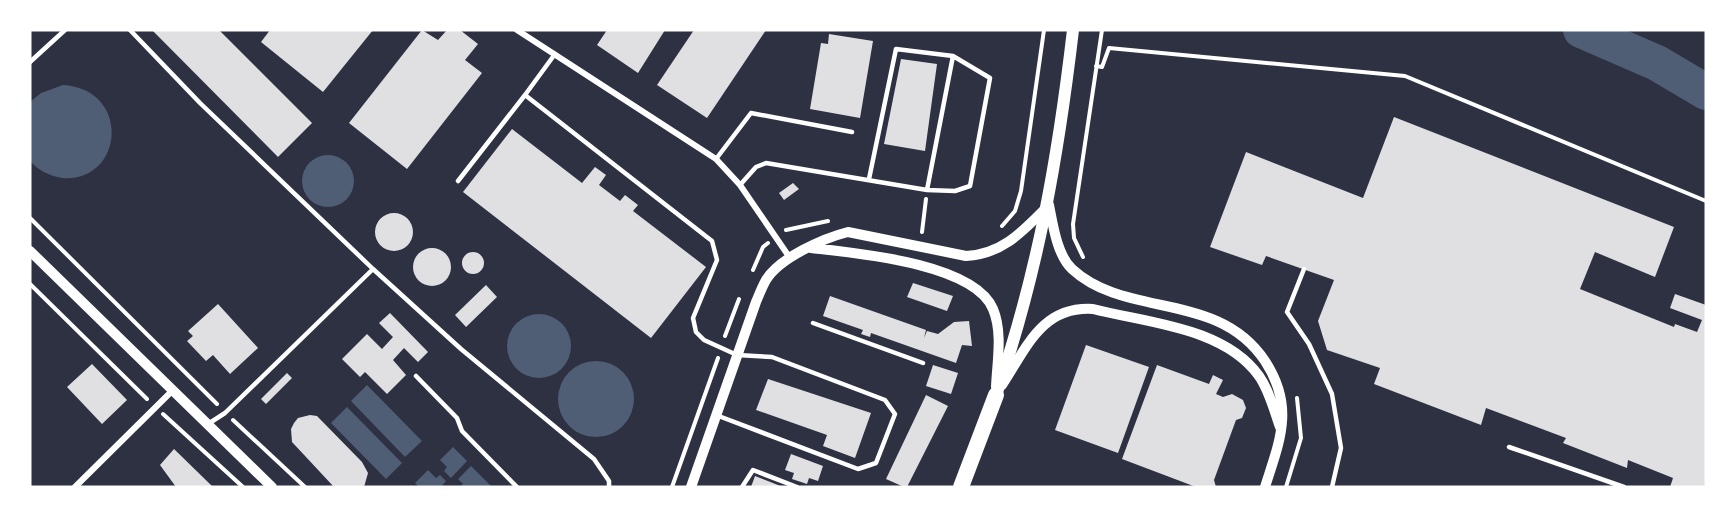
<svg xmlns="http://www.w3.org/2000/svg" width="1736" height="517" viewBox="0 0 1736 517" font-family="'PT Sans',sans-serif">
<style>
.water{fill:#4f5d75}
.lines{fill:none;stroke-linecap:round;stroke-linejoin:round}
.river{stroke:#4f5d75;stroke-width:36}
.building{fill:#e0e0e3}
.path{stroke:#fff;stroke-width:4}
.service{stroke:#fff;stroke-width:4.5}
.minor{stroke:#fff;stroke-width:6}
.tertiary{stroke:#fff;stroke-width:10}
.secondary{stroke:#fff;stroke-width:12}
.motorway{stroke:#fff;stroke-width:16}
</style>
<rect width="100%" height="100%" fill="#2d3142"/>
<path class="water" d="M63 85C132 89 124 183 62 178 49 176 38 170 30 161V102L41 93Z
M302 181a26 26 0 1 1 52 0a26 26 0 1 1-52 0Z
M507 346a32 32 0 1 1 64 0a32 32 0 1 1-64 0Z
M558 399a38 38 0 1 1 76 0a38 38 0 1 1-76 0Z
M367 385 422 441 405 457 351 401Z
M347 407 402 463 386 479 331 423Z
M453 447 467 461 451 478 444 471 447 467 440 460Z
M471 466 492 487H460L463 484 458 479Z
M428 470 436 478 440 475 446 481 441 487H419L415 483Z"/>
<g class="lines">
<path class="river" d="M1581 30 1657 63 1706 92"/>
</g>
<path class="building" d="M152 30H219L312 123 278 157Z
M270 30H373L323 92 261 42Z
M422 30 438 40 447 30H460L478 44 465 60 482 73 407 169 349 123Z
M607 30H665L638 73 597 45Z
M694 30H766L707 118 657 85Z
M829 34 873 41 860 118 810 109 821 43 828 44Z
M901 59 937 64 925 151 884 144Z
M1394 117 1674 227 1655 277 1595 252 1580 289 1674 327 1675 324 1697 332 1702 320 1670 308 1675 294 1706 305V487H1670L1673 478 1628 460 1627 468 1563 443 1566 438 1486 408 1481 425 1374 384 1380 368 1327 350 1318 321 1334 280 1266 256 1262 265 1210 247 1246 152 1363 198Z
M512 129 582 183 595 167 606 175 599 185 620 201 625 195 638 205 633 211 706 267 651 338 463 192Z
M793 183 799 189 784 200 779 193Z
M375 232a19 19 0 1 1 38 0a19 19 0 1 1-38 0Z
M413 267a19 19 0 1 1 38 0a19 19 0 1 1-38 0Z
M462 263a11 11 0 1 1 22 0a11 11 0 1 1-22 0Z
M913 283 953 296 947 311 907 297Z
M486 285 497 297 466 327 455 315Z
M830 296 926 330 924 338 927 331 938 334 954 322 969 321 972 346 962 345 956 363 871 333 870 337 861 334 863 330 823 316Z
M218 304 258 348 230 374 213 355 206 361 187 341 193 336 188 331Z
M390 313 428 352 418 362 404 348 393 360 406 375 387 394 365 372 360 377 342 359 367 334 382 349 393 337 379 323Z
M1086 345 1149 367 1118 453 1055 430Z
M92 364 127 400 102 424 67 387Z
M933 365 958 373 951 394 926 386Z
M1157 365 1209 384 1213 375 1223 380 1216 394 1223 397 1232 394 1243 400 1246 408 1242 418 1236 420 1214 480 1216 487H1196L1122 459Z
M287 373 292 378 266 404 261 399Z
M768 379 871 413 855 458 823 446 827 435 756 410Z
M926 395 948 406 907 487H904L886 479Z
M310 415 317 416 362 462 368 473 364 487H334L292 442 291 429 294 423 298 418Z
M174 449 213 487H176L160 465Z
M791 454 823 466 818 481 809 478 807 484 792 479 794 473 785 470Z
M755 476 783 487H751Z"/>
<g class="lines">
<path class="path" d="M1096 66 1102 67 1109 48 1405 76 1706 201
M30 218 217 404
M1002 226 1015 211 1021 191 1044 30
M786 230 828 221
M922 232 926 199
M1083 257 1074 238 1073 224 1102 30
M753 270 763 247 768 243
M30 284 147 399
M725 336 739 299
M163 414 243 487
M233 420 305 487
M672 487 718 358
M1286 487 1301 438 1297 398"/>
<path class="service" d="M130 30 200 103 373 269 225 413 208 424
M555 54 525 95 712 241 717 260 693 318 696 332 704 340 737 355 772 357 885 400 895 414 876 463 858 469 716 415
M30 62 65 30
M716 159 751 113 852 132
M458 181 525 95
M740 185 756 167 766 163 927 190 955 191 970 186 990 78 953 56 896 49 869 179
M927 190 953 56
M373 269 461 349 594 459 609 481V487
M1304 269 1287 312 1309 344 1332 394 1341 448 1332 487
M813 323 923 363
M416 376 457 418 462 431 517 487
M1509 447 1624 487
M742 487 753 470 797 487"/>
<path class="minor" d="M517 30 716 159 740 185 790 258
M75 487 173 390"/>
<path class="tertiary" d="M1049 205C1053 225 1057 255 1072 269 1126 319 1218 290 1265 361 1295 407 1280 440 1265 487
M811 248C855 253 974 263 993 309 1003 333 997 362 996 387
M30 251 272 487
M1002 385C1027 347 1042 306 1093 309 1147 323 1224 327 1259 376 1269 390 1274 410 1280 427
M691 487 756 302C759 295 762 287 766 280 779 258 824 238 848 232L966 256C1003 254 1023 231 1048 206"/>
<path class="secondary" d="M996 395C1038 272 1058 158 1073 30"/>
<path class="motorway" d="M961 487 996 395"/>
</g>
<rect width="1736" height="517" fill="none" stroke="#ffffff" stroke-width="63"/>
</svg>
